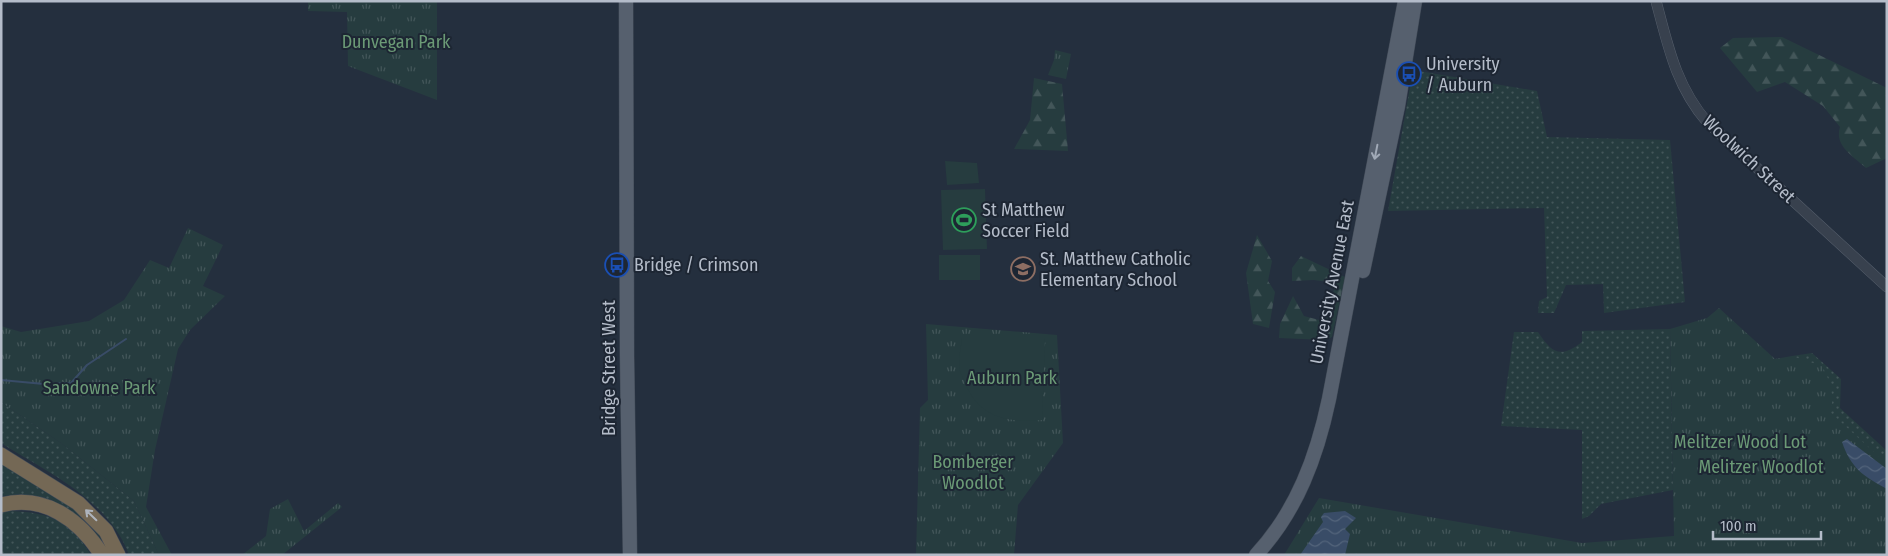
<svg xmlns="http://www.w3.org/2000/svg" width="1888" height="556" viewBox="0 0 1888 556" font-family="'Fira Sans Condensed',sans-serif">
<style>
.grass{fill:url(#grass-dots)}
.forest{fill:url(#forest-firs)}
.park{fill:url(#park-tufts)}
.pitch{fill:#263c3f}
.water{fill:url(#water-waves)}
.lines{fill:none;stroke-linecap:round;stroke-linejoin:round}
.stream{stroke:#394c67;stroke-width:2}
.minor-casing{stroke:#565f6c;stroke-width:11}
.major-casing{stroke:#414a57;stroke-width:15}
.highway-casing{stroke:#434c59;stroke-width:16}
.minor{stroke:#38414e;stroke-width:10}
.major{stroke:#56606e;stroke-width:14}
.highway{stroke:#746855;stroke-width:15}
.oneway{stroke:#a1aab7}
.oneway2{stroke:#aeb4bd}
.labels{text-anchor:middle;stroke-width:4;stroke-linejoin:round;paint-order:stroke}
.park-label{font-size:18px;fill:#6b9a76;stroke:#1d2633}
.poi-label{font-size:18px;fill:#b4bcc9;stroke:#1d2633;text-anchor:start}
.street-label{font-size:18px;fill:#b4bcc9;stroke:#1d2633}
</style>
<defs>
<pattern id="grass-dots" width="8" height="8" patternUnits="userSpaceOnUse" patternTransform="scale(1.25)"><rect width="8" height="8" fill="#263c3f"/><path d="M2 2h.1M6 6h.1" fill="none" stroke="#435659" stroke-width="1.8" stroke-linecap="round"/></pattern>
<pattern id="forest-firs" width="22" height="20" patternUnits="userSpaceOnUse" patternTransform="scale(1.25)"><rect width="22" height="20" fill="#263c3f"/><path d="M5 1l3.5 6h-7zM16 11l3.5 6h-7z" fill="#435659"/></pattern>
<pattern id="park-tufts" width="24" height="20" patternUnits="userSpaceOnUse" patternTransform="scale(1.25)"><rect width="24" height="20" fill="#263c3f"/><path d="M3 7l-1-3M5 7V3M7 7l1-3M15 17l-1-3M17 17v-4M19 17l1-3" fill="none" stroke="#435659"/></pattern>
<pattern id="water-waves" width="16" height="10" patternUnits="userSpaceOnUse" patternTransform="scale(1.25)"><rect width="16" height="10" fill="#394c67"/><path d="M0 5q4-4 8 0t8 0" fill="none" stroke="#53647b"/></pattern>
</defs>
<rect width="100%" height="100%" fill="#242f3e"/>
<path class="grass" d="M1413 70 1537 91 1547 137 1670 140 1685 302 1604 313 1603 284 1566 285 1554 313H1538L1539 301 1547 297 1544 208 1388 211Z
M1670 329 1673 490 1601 504 1589 516 1582 519V430L1501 426 1514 332H1538C1552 353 1560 359 1582 342V331Z
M1812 353 1841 379 1840 408 1887 451V555L1792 356Z
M1 402 61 443 134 501 159 555H129C109 500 47 472 1 443Z
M1 462 92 520 116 555H108C98 522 54 497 21 495 15 494 8 496 1 496Z
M8 511C48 512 69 519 91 555H1V513Z"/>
<path class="forest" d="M1782 37 1887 88V158L1866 168C1853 156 1834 146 1840 127L1823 106 1785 82 1757 92 1720 48 1733 38Z
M1034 78 1062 84 1068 151 1014 149 1030 120Z
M1257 235 1272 261 1268 281 1275 292 1269 328 1253 324 1246 273Z
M1301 256 1345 277 1332 337 1326 340 1279 338 1280 324 1293 296 1304 316 1319 320 1330 311 1335 283 1314 280 1292 281V268Z"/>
<path class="park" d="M308 1H437V100L348 66 347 12 308 11Z
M1055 50 1071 54 1066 79 1048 75 1054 60Z
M188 228 223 245 203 286 225 296 190 330 178 349 155 450 146 507 172 555H159L134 501 61 443 1 402V326L21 332 89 321 124 300 150 260 169 268Z
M1719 308 1775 359 1792 356 1822 366C1831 382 1834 395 1831 413L1887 464V555H1284L1319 498 1582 543 1674 536 1670 329 1707 318Z
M926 324 1057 335 1063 443 1018 505 1014 555H916L920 408 928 400Z
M288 499 304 531 338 503 342 507 282 555H242L266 536 270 509Z"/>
<path class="pitch" d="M945 161 977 163 979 183 947 185Z
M985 189 987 249 943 250 941 190Z
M939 255H980V280H939Z
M962 338H1045L1042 420C1009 423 979 418 965 383 963 378 959 371 959 365 959 356 961 347 962 338Z"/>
<path class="water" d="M1847 439 1887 469V489C1863 476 1851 468 1842 442Z
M1345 511 1356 518 1345 529 1350 534 1345 555H1300L1323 522 1321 517 1324 513Z"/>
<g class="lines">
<path class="stream" d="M1 380 44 384 71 383 87 365 126 339"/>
<g class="minor-casing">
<path id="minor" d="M1656 1C1668 46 1676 86 1707 122L1887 287"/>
</g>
<g class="major-casing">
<path id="major" d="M626 1 627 356 630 555
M1363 271 1398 106 1415 1
M1256 555C1297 511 1317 456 1329 399L1405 1"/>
</g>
<g class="highway-casing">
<path id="highway" d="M1 455 78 503 106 531 118 555
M1 505C44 494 79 519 102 555"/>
</g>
<use href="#minor" class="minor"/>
<use href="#major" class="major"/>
<use href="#highway" class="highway"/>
</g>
<defs><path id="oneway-shaft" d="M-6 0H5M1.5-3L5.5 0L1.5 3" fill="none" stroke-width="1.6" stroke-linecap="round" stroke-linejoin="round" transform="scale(1.25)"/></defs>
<use class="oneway" href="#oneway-shaft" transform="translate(1376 152) rotate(101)"/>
<use class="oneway2" href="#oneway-shaft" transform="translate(91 515) rotate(-136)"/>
<defs>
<g id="bus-ring" transform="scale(1.25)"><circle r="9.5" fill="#1d2633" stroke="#1a4fb4" stroke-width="1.5"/><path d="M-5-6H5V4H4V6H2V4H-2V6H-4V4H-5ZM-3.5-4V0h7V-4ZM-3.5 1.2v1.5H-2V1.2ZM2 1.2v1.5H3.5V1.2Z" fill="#1a4fb4"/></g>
<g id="stadium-ring" transform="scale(1.25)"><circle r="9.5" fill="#1d2633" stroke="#2e9e5b" stroke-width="1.5"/><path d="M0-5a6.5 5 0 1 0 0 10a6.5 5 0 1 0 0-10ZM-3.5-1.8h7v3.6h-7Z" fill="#2e9e5b"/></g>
<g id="school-ring" transform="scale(1.25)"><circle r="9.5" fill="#1d2633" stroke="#8d6e63" stroke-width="1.5"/><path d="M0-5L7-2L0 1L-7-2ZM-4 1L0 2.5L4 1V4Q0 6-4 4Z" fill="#8d6e63"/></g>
</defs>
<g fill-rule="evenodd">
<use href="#bus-ring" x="1409" y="74"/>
<use href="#stadium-ring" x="964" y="220"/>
<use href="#bus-ring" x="617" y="265"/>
<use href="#school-ring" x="1023" y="269"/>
</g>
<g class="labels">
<g class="park-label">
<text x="396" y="48">Dunvegan Park</text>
<text x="1012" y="384">Auburn Park</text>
<text x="99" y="394">Sandowne Park</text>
<text x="1740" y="448">Melitzer Wood Lot</text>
<text x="973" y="468">Bomberger<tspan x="973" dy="21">Woodlot</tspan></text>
<text x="1761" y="473">Melitzer Woodlot</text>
</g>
<g class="poi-label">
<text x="1426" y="70">University<tspan x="1426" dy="21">/ Auburn</tspan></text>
<text x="982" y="216">St Matthew<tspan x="982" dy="21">Soccer Field</tspan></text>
<text x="1040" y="265">St. Matthew Catholic<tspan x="1040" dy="21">Elementary School</tspan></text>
<text x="634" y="271">Bridge / Crimson</text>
</g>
<g class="street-label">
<text transform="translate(1749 159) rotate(43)" y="6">Woolwich Street</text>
<text transform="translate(1332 282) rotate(-79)" y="6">University Avenue East</text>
<text transform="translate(609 368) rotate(-90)" y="6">Bridge Street West</text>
</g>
</g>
<rect width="1888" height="556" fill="none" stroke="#b4bcc9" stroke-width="5"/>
<path d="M1713 531v8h108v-8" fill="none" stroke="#b4bcc9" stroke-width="2.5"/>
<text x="1720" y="531" font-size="15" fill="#b4bcc9" stroke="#1d2633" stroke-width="4" paint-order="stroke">100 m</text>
</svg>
